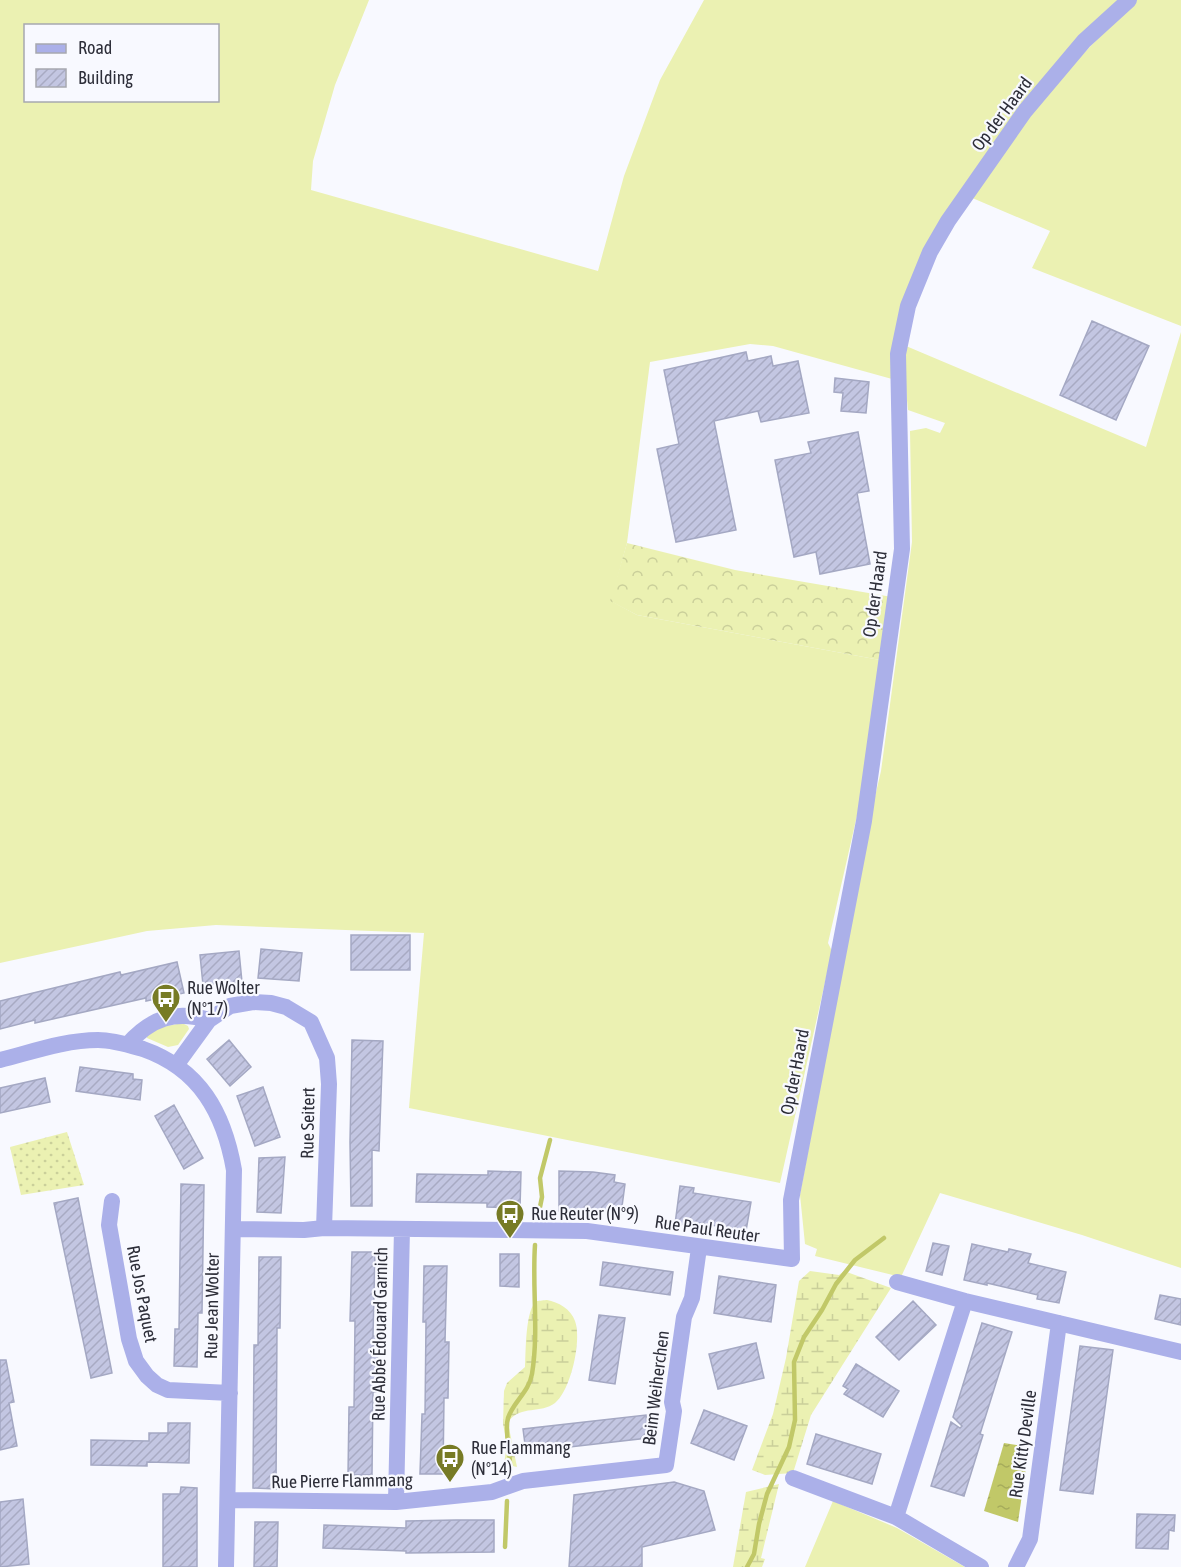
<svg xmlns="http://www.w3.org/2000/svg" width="1181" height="1567" viewBox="0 0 1181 1567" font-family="'Asap Condensed',sans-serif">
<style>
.grass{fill:#ebf1b2;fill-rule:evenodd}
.forest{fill:url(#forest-crowns)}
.wetland{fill:url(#wetland-marsh)}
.park{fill:url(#park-dots)}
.water{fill:url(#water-ripples)}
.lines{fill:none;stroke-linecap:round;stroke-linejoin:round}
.stream{stroke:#c1c868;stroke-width:4.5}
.building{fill:url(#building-hatch);stroke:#a4a8c3;stroke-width:1.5}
.minor{stroke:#abb0e9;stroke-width:16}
.labels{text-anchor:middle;stroke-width:4.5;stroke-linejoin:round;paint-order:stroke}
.street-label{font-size:18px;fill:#2d2e39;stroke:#f8f9ff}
.poi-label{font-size:18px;fill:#2d2e39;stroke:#f8f9ff;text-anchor:start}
</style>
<defs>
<pattern id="forest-crowns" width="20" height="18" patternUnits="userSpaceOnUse" patternTransform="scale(1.5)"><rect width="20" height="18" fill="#ebf1b2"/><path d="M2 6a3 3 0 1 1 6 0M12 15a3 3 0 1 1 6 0" fill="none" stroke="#cacf9a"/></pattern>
<pattern id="wetland-marsh" width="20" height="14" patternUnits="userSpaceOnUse" patternTransform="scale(1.5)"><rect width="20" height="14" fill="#ebf1b2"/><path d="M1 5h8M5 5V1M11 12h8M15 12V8" fill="none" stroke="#cacf9a"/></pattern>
<pattern id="park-dots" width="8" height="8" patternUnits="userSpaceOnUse" patternTransform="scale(1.5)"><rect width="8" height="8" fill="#ebf1b2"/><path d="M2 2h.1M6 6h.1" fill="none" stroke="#cacf9a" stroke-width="1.8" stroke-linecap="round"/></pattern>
<pattern id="water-ripples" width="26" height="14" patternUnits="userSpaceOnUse" patternTransform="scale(1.5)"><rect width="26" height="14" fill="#c1c868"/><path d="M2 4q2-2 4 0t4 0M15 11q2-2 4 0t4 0" fill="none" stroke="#a6ac5b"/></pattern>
<pattern id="building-hatch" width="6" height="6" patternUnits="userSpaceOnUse" patternTransform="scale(1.5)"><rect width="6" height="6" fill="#c3c6e2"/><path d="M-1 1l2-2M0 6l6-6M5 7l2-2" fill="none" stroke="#a8aac3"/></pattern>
</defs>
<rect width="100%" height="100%" fill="#f8f9ff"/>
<path class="grass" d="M0 0H369L335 85 313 161 311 190 598 271 624 176 660 80 704 0H1119L927 249 892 379 773 346 750 344 650 362 627 543 611 601 637 615 880 660 861 798 828 943 832 951 780 1183 409 1108 424 933 216 925 147 931 0 963ZM26 26H218V100H26Z
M1135 0H1181V326L1032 268 1050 231 970 197 1055 83Z
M1181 332V1268L1082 1235 940 1193 901 1277 815 1256 817 1249 805 1244 800 1195 866 835 881 771 912 542 910 431 926 428 940 433 945 423 908 410 906 390V346L1146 447Z
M182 1023 188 1026 189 1029 178 1045 168 1047 147 1038 146 1034 162 1027Z
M833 1501 897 1528 965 1567H805Z"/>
<path class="forest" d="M627 543 735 570 892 597 880 660 637 615 610 601Z"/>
<path class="wetland" d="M810 1271 839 1275 844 1271 891 1288 811 1415 793 1473 765 1475 752 1470 773 1414 786 1358 799 1281Z
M547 1300C558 1302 571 1309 575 1321 582 1340 571 1390 555 1403 541 1414 521 1405 509 1421V1428L517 1467 504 1464 507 1444 503 1424 504 1391 507 1383 525 1367C526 1353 525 1308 537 1301 539 1301 545 1300 547 1300Z
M779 1484 761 1558 765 1559 762 1567H733L746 1492Z"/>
<path class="park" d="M67 1132 84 1185 21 1195 10 1147Z"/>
<path class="water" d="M1004 1443 1029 1447 1018 1522 984 1511Z"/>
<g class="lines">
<path class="stream" d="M538 1217 542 1197 540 1178 550 1140
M510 1469C511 1454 504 1431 508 1418 513 1402 529 1392 532 1374 539 1331 532 1288 535 1245
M505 1547 507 1501
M747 1567 754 1554 759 1524 767 1494 789 1447 795 1420 794 1362 804 1337 822 1310 836 1284 855 1260 884 1238"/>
</g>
<path class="building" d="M1092 321 1149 346 1116 420 1060 395Z
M746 352 748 361 771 356 773 366 798 361 809 413 761 422 758 411 714 421 736 530 676 542 657 449 679 444 664 370Z
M835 378 869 382 866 413 841 411 843 393 834 392Z
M858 432 869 491 857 493 870 564 820 574 816 552 794 557 775 460 811 453 808 442Z
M351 935H410V970H351Z
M261 949 302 953 299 981 258 978Z
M239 951 242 982 203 985 200 955Z
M177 962 184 993 146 1001V998L35 1023V1020L0 1029V1001L120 972 121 975Z
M229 1040 251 1067 230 1086 207 1059Z
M352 1040 383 1041 379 1151 372 1150V1206H351L350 1142Z
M80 1067 133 1074V1079L142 1080 140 1100 76 1091Z
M45 1078 50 1102 0 1113V1088Z
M263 1087 280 1137 255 1146 237 1096Z
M174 1105 203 1158 184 1169 155 1116Z
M285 1157 281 1213 257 1212 259 1158Z
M488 1171 521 1172 520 1208 487 1207V1203L416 1202 417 1174 488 1175Z
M559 1171 593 1172 615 1175 614 1182 625 1184 621 1214 581 1209V1211H559Z
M181 1184 204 1185 202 1313H198L197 1367 174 1366 175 1329H179Z
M680 1186 694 1188 693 1193 751 1202 746 1231 699 1223V1227L675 1224Z
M78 1198 112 1373 91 1378 54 1203Z
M933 1243 949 1246 942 1275 926 1271Z
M972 1244 1008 1252 1009 1249 1031 1254 1028 1263 1066 1272 1059 1303 1037 1299 1038 1295 987 1283V1285L964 1280Z
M352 1252H375L373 1336H378L377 1392H373L372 1475H348L349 1407H354L355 1321H350Z
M500 1254H519V1287L500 1286Z
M259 1257H281L280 1328H277L276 1489 253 1488 254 1345H258Z
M603 1262 673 1272 670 1295 600 1285Z
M424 1266H447L445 1342H449L448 1398H444L443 1474H420L422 1414H425L426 1322H423Z
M719 1276 776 1285 771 1322 714 1313Z
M1160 1295 1181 1299V1325L1155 1319Z
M913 1301 936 1325 899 1360 876 1337Z
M599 1315 625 1318 615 1384 589 1380Z
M982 1323 1012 1332 980 1434 983 1435 964 1496 931 1486 951 1422 960 1428 962 1426 953 1417Z
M756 1343 764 1378 718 1389 709 1354Z
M1080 1346 1113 1350 1093 1494 1060 1490Z
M0 1360H6L14 1402 9 1403 17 1446 0 1450Z
M856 1364 899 1391 883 1417 844 1394 848 1389 843 1386Z
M704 1410 747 1426 734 1460 691 1443Z
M646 1415 648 1438 526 1452 523 1429Z
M168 1423H190L189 1463 147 1462V1466L91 1465V1440L149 1441V1433H168Z
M816 1434 881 1454 872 1484 807 1464Z
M674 1482 704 1491 715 1530 642 1547V1567H569L574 1495Z
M181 1487 197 1488V1567H163V1494H180Z
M23 1499 29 1564 0 1567V1502Z
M1137 1514 1175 1515 1174 1531 1169 1530 1168 1549 1136 1548Z
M456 1520H494V1552L406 1553V1551L323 1548 324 1525 406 1528V1521Z
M255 1522H278L277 1567H254Z"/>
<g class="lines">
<path class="minor" d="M128 1044C151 1018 175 1010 209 1020
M0 1060C32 1052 65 1040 98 1040 113 1040 129 1045 143 1049 200 1069 224 1113 234 1170L226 1567
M177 1064 209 1020 230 1006 253 1002 271 1003 286 1007 311 1022 327 1058 329 1084 324 1228
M112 1201 109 1225 129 1339 136 1361 147 1376 157 1385 168 1390 230 1393
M233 1229 304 1230 324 1228 587 1231 792 1259 791 1200 864 821 902 549 898 354 908 306 930 252 948 221 1025 111 1084 41 1129 0
M897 1282 965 1301 1181 1352
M793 1478 896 1517 981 1567
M228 1500 396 1502 492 1492 523 1481 666 1465 674 1411 672 1402 684 1317 692 1298 699 1248
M396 1502 402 1229
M896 1517 965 1301
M1016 1567 1030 1539 1059 1323"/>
</g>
<defs>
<g id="bus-pin" transform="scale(1.5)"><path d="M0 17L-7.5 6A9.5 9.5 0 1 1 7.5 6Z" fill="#777b25" stroke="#f8f9ff"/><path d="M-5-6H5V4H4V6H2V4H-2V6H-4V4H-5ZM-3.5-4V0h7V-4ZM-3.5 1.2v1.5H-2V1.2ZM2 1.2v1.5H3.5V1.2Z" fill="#fff"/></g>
</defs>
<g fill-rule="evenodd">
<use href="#bus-pin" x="166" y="998"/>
<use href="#bus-pin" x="510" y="1214"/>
<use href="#bus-pin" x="450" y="1458"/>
</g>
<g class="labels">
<g class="street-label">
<text transform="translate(1002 114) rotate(-53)" y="6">Op der Haard</text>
<text transform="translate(875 594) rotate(-82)" y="6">Op der Haard</text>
<text transform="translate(795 1072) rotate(-79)" y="6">Op der Haard</text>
<text transform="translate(308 1123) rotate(-89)" y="6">Rue Seitert</text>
<text transform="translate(707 1229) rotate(8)" y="6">Rue Paul Reuter</text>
<text transform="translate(142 1294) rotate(79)" y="6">Rue Jos Paquet</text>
<text transform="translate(212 1306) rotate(-89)" y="6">Rue Jean Wolter</text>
<text transform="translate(380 1334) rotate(-89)" y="6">Rue Abbé Édouard Garnich</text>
<text transform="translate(656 1388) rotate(-83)" y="6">Beim Weiherchen</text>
<text transform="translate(1023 1444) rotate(-82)" y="6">Rue Kitty Deville</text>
<text transform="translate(342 1481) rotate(-1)" y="6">Rue Pierre Flammang</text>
</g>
<g class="poi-label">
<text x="187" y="994">Rue Wolter<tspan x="187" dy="21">(N°17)</tspan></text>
<text x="531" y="1220">Rue Reuter (N°9)</text>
<text x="471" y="1454">Rue Flammang<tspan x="471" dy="21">(N°14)</tspan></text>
</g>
</g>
<rect x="24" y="24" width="195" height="78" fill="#f8f9ff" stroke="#a7a8b0" stroke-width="1.5"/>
<rect x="36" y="44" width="30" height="9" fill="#abb0e9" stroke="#a7a8b0" stroke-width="1.5"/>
<text x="78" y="54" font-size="18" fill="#2d2e39">Road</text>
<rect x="36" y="69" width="30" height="18" fill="url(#building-hatch)" stroke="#a7a8b0" stroke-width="1.5"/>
<text x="78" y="84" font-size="18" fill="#2d2e39">Building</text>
</svg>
